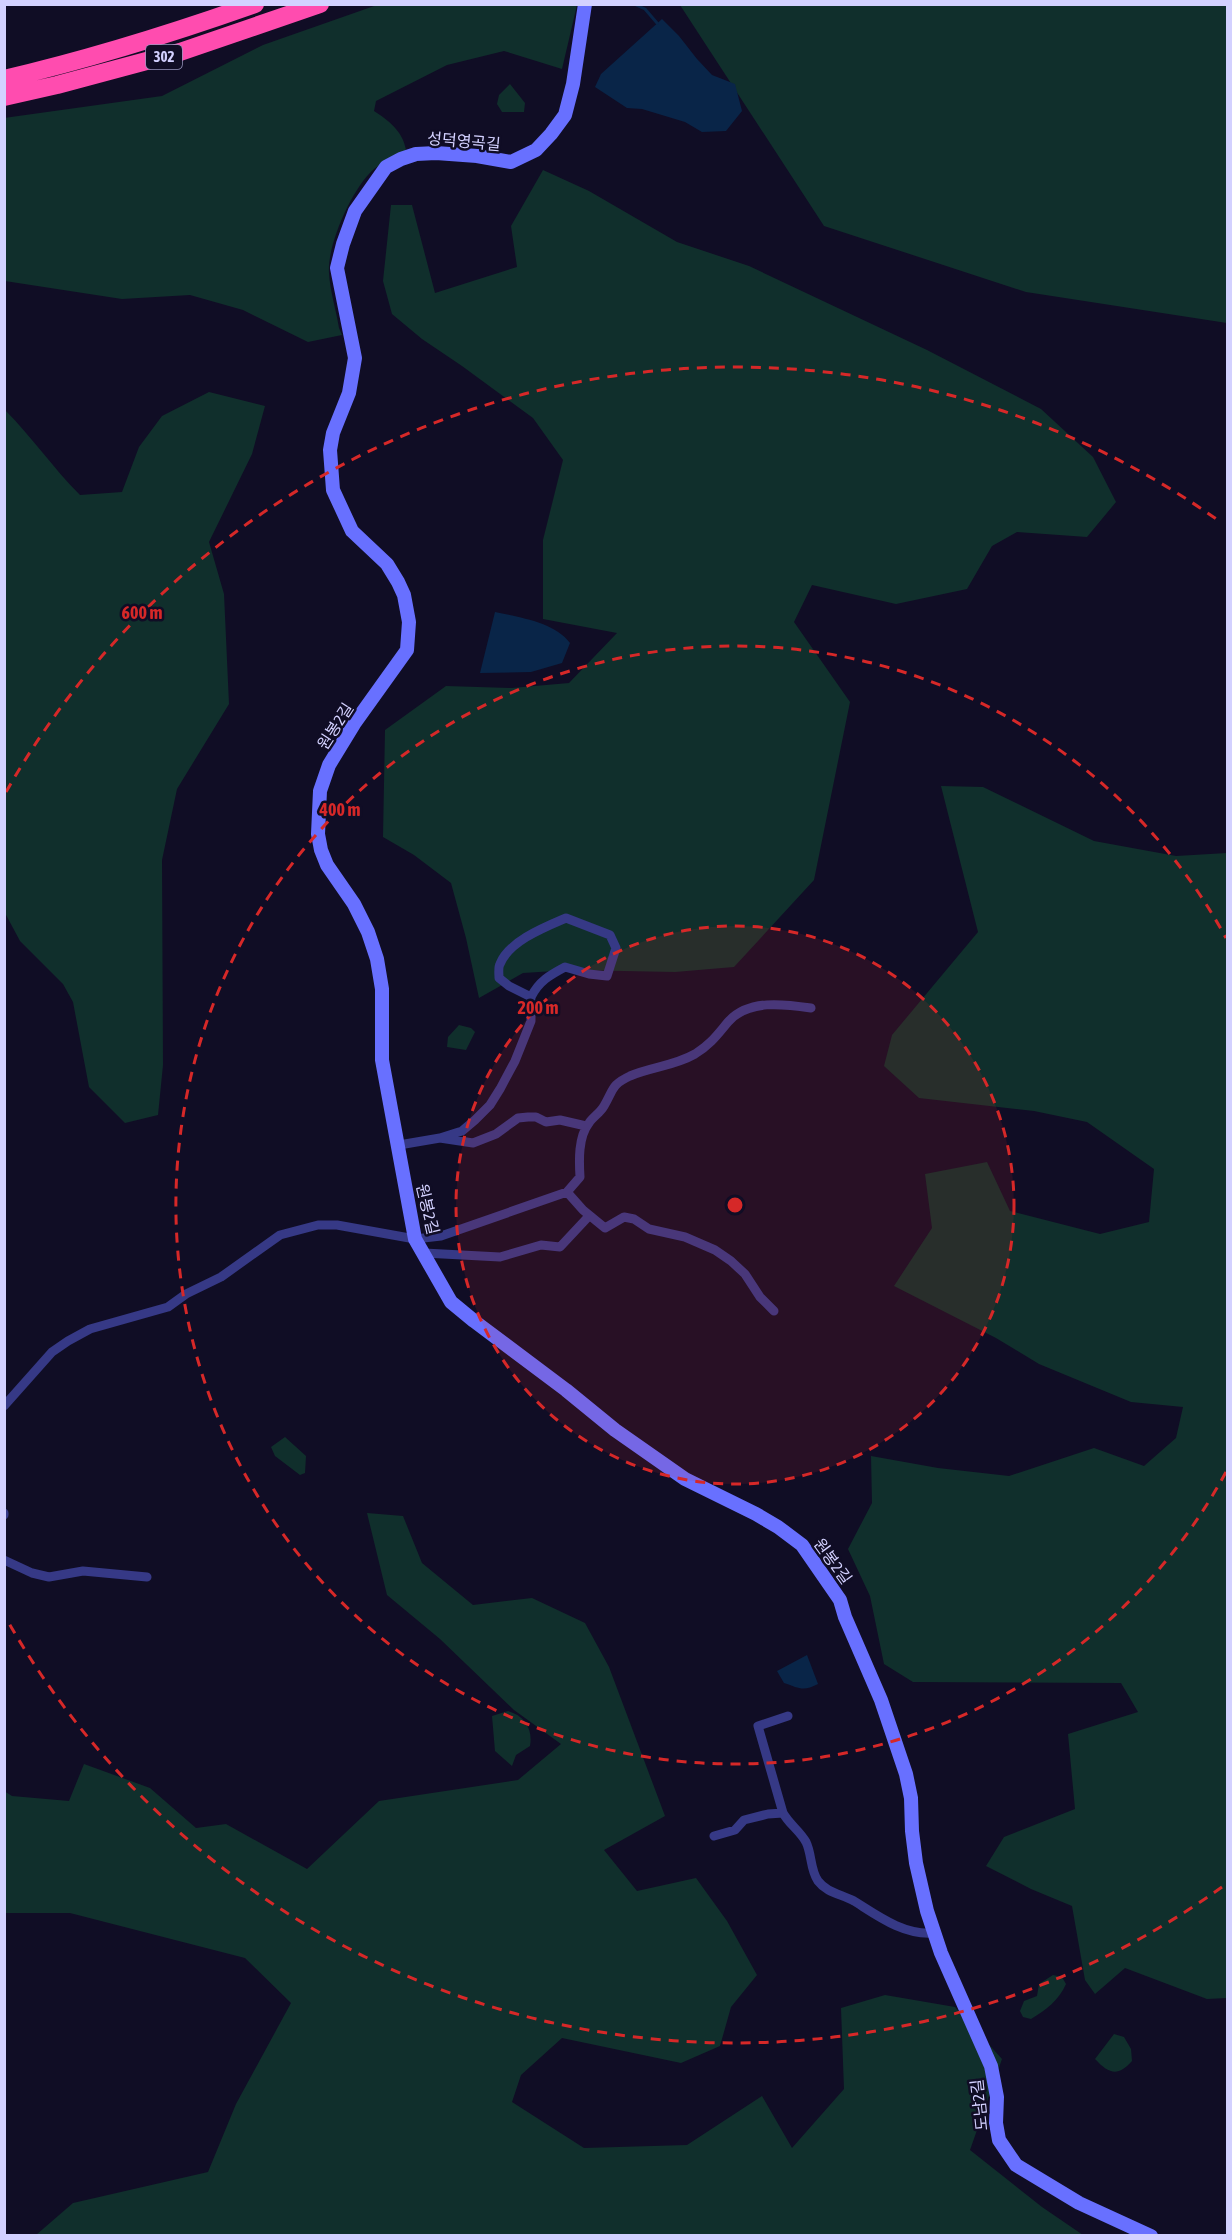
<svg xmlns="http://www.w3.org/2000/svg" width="1232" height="2240" viewBox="0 0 1232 2240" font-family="'Asap Condensed','Noto Sans KR',sans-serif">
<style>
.green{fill:#102f2c}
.water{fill:#092548}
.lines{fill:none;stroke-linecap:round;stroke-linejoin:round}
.stream{stroke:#092548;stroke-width:3}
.street{stroke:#363986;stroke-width:9}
.secondary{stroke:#6870ff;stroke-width:14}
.highway{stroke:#ff4caf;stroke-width:18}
.ring{fill:none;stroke:#d62828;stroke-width:3;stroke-dasharray:10 8}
.labels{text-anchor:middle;stroke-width:5;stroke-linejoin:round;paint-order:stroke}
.shield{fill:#100d25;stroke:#9896be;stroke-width:1.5}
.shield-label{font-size:15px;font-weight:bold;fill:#d3d1ff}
.street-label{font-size:16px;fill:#d3d1ff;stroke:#100d25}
.centre{fill:#d62828;stroke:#100d25;stroke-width:3}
.ring-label{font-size:18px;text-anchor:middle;font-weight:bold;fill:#d62828;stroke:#100d25;stroke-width:5;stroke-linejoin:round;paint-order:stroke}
</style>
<rect width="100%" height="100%" fill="#100d25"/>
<path class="green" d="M377 5H577L562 69 504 51 447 65 376 101 374 111C388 120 403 131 406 150 396 156 383 162 374 169 352 188 327 245 329 273 330 291 336 310 339 328L342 335 308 342 243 310 190 295 122 299 5 281 4 118 162 96 263 45Z
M680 5H1227V323L1026 292 824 226Z
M510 84 525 103 524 112H502L497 104 499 95Z
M543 170 589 191 677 242 749 266 927 350 1041 409 1093 457 1116 502 1087 537 1017 532 992 546 967 589 896 604 812 585 794 622 850 702 814 880 734 967 675 972 571 970 523 973 479 998 466 938 451 883 414 855 383 837 385 730 446 686 512 688 569 683 617 633 543 619V540L563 460 533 418 462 366 422 339 392 314 383 281 391 205H412L435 293 517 267 511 226Z
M209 392 265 406 252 454 209 542 224 594 229 704 177 789 162 860 163 1065 158 1115 125 1123 89 1087 73 1002 63 984 20 941 5 913V410C32 437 53 468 80 495L122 492 139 447 162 416Z
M941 786 983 787 1094 841 1176 856 1227 853V1998L1207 1999 1125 1968 1095 1994 1085 1980 1072 1906 1031 1889 986 1866 1004 1837 1075 1809 1068 1734 1138 1712 1121 1683 913 1682 884 1664 870 1596 848 1549 872 1503 871 1456 938 1468 1009 1476 1094 1448 1144 1466 1176 1438 1183 1407 1131 1402 1039 1364 996 1338 894 1286 932 1228 925 1174 987 1162 1010 1211 1100 1234 1149 1222 1154 1169 1087 1122 1034 1111 919 1098 884 1066 892 1035 978 932Z
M459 1025 471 1028 475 1032 466 1050 447 1047 448 1037Z
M285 1437 306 1456 305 1473 300 1475 275 1456 271 1447Z
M367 1513 403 1516 422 1563 473 1605 532 1598 585 1623 609 1667 665 1816 604 1850 637 1891 696 1878 727 1921 757 1975 731 2007 720 2046 681 2063 562 2038 521 2075 512 2102 584 2148 687 2145 762 2096 792 2148 844 2089 841 2008 885 1995 955 2007 1002 2059 970 2150 1042 2207 1083 2235H36L73 2203 208 2172 236 2104 291 2003 245 1958 70 1913H5L4 1791 12 1796 69 1801 84 1764 150 1788 196 1828 226 1824 307 1869 379 1801 518 1780 561 1744 514 1710 440 1639 387 1595Z
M508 1711C525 1716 533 1729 530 1746L516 1755 512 1766 495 1751 492 1716Z
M1053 1975 1062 1977 1066 1984C1059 2000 1046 2010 1031 2019L1023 2017 1020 2011 1024 2001 1037 1996 1039 1984Z
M1114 2034 1124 2037 1131 2049 1132 2061C1118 2077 1109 2074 1095 2059Z"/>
<path class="water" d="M662 19 679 36 697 59 712 75 735 84 742 111 726 131 702 132 685 122 642 109 627 108 595 87 601 74Z
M495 612C518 617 555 622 570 643L562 663 531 672 480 673Z
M807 1655 818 1684C803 1692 799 1688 784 1683L777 1671Z"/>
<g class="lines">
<path class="stream" d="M634 4 645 9 657 23"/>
<path class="street" d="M440 1138 462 1131 475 1120 490 1105 500 1089 515 1061 531 1021V997L509 986 499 978C499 974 498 967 500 964 509 941 545 927 566 918L610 935 616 948 607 976 589 974 565 967C550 975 539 981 531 997
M399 1145 440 1138 473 1143 496 1134 518 1118 528 1117H536L546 1122 560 1120 586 1126
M567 1192 580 1177C579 1161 578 1137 589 1123 593 1117 600 1113 604 1106 614 1089 611 1085 630 1076 651 1067 674 1066 695 1054 711 1044 717 1035 728 1022 748 999 784 1004 811 1008
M424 1253 500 1257 541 1245 560 1247 589 1216
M4 1406 52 1352 68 1341 90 1329 168 1307 186 1294 221 1277 280 1235 318 1225H337L415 1239 441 1236 567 1192 583 1210 605 1228 624 1217 634 1219 649 1229 685 1237 715 1250 731 1261 745 1274 760 1297 774 1311
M4 1513V1515
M4 1560 32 1573 49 1577 83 1571 147 1577
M788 1716 758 1726 783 1813C789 1824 800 1831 806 1842 812 1854 810 1870 818 1881 827 1893 841 1894 854 1901 878 1916 903 1935 933 1933
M714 1836 735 1830 744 1820 768 1814 783 1813"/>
<path class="secondary" d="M585 4 573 84 565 115 551 134 536 150 511 162 477 156 436 153 416 154 401 159 386 167 355 211 343 244 337 268 355 358 349 393 333 433 330 450 333 490 352 531 387 564 398 582 404 595 409 622 407 650 354 724 329 765 320 791 318 834 321 850 327 865 354 904 368 932 377 959 382 989V1060L415 1239 451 1302 474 1321 566 1390 615 1430 685 1479 756 1514 778 1527 802 1545 840 1600 845 1617 881 1700 906 1774 911 1798 912 1831 916 1863 927 1911 941 1953 991 2066 997 2097 996 2123 999 2140 1016 2165 1079 2203 1151 2236"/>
<path class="highway" d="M4 79C90 59 173 33 255 4
M4 97 57 85 180 52 320 4"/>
</g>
<circle cx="735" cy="1205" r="279" fill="#d62828" fill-opacity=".12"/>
<g class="ring">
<circle cx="735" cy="1205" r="279"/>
<path d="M1226 1472A559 559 0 1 1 1226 938"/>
<path d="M1222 1887A838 838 0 0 1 6 1618M6 792A838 838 0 0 1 1222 523"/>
</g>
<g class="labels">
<rect class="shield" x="146" y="45" width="36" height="24" rx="4.5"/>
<g class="shield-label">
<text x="164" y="62">302</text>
</g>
<g class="street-label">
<text transform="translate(464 141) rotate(5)" y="6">성덕영곡길</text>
<text transform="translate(335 726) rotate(-57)" y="6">원봉2길</text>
<text transform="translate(428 1209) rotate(77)" y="6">원봉2길</text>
<text transform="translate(833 1561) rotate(54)" y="6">원봉2길</text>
<text transform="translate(979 2105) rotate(-96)" y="6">도남2길</text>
</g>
</g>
<circle cx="735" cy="1205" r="9" class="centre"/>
<g class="ring-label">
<text x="142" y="619">600 m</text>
<text x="340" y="816">400 m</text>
<text x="538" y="1014">200 m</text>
</g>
<rect width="1232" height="2240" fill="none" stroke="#d3d1ff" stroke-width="12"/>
</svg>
